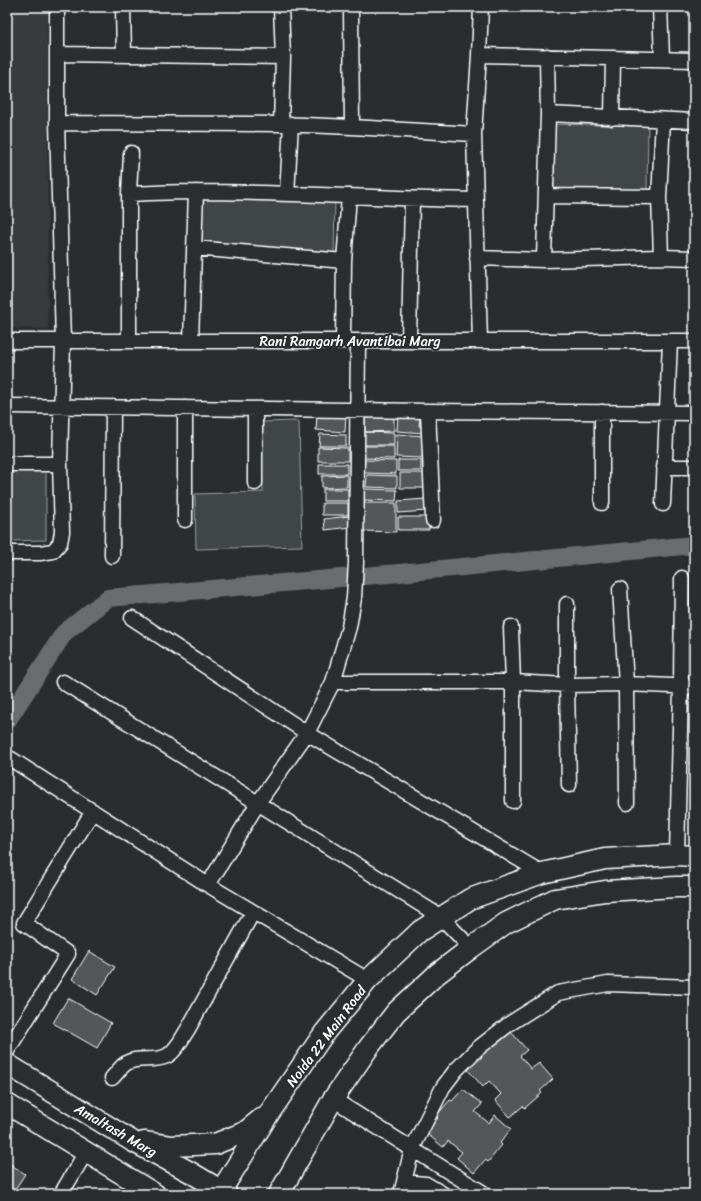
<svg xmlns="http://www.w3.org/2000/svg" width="701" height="1201" viewBox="0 0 701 1201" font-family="Sriracha,sans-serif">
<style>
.built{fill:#373a3b}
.green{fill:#414445;stroke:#a0a2a2}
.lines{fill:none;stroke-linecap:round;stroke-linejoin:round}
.canal{stroke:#6a6c6d;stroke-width:18}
.building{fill:#555758;stroke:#fff}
.street-casing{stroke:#fff;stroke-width:17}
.secondary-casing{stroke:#fff;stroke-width:23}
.street{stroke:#2a2d2e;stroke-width:14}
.secondary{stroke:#2a2d2e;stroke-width:20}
.labels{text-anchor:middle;stroke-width:4;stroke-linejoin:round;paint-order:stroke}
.street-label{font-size:14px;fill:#fff;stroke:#2a2d2e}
</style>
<rect width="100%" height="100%" fill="#2a2d2e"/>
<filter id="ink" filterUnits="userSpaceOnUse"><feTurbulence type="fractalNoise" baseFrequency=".025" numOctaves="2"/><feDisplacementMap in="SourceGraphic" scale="8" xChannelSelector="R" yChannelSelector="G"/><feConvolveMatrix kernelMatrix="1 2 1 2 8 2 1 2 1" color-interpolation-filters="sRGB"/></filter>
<g filter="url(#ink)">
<path class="built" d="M7 7H47L48 329 7 328Z"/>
<path class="green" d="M544 124 648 126 647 192 542 190Z
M189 196 335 199 334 256 188 253Z
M299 421 302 546 196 549 195 494 263 492 261 422Z
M7 469H46V540L7 541Z"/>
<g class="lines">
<path class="canal" d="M7 721 64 633 108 598 399 573 694 545"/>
</g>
<path class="building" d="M317 414 346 416 345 432 316 430Z
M394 416V431L365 432V417Z
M398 417 420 418 419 426H424L423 433 397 431Z
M364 432 394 433V445H363Z
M320 434 346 435V446H319Z
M397 434 424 436 422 458 396 457Z
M363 446H394V459L363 458Z
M318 447 348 448V461H318Z
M365 460 396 461V474L364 473Z
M398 460H421V471H398Z
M319 464H347V474H319Z
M400 473H428V488H400Z
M347 475V487L322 488V476Z
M367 475 397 476V488L366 487Z
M323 489H348V501H323Z
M364 489 397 490 396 501 364 500Z
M426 499 427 511 398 513V501Z
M322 503H348V515H322Z
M362 503H396V532L361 531Z
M349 516 350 527 325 530 324 519Z
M398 517H429V530H398Z
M89 951 115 967 97 995 72 979Z
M68 998 111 1023 97 1048 53 1023Z
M511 1032 527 1050 520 1056 531 1069 539 1063 553 1079 540 1091 542 1093 525 1108 523 1106 510 1117 495 1100 501 1094 489 1081 483 1087 468 1070 482 1057 480 1055 496 1041 498 1043Z
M463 1089 482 1104 475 1112 489 1123 495 1115 511 1129 500 1143 502 1145 488 1162 485 1160 474 1173 457 1158 462 1152 448 1141 443 1147 426 1133 438 1118 436 1116 450 1100 452 1101Z
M7 1162 25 1174 12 1194H7Z"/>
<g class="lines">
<g class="street-casing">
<path id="street" d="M123 7 124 55
M351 7 352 127
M660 7 662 58
M57 54 283 57
M479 55 694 60
M548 114 694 121
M612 118 613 58
M57 123 281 124 352 127 474 134
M281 124 283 57 281 7
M129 194C151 193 174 192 196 192 289 192 382 199 475 200
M287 194 291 124
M546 196 659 197
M194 248 344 261
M661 257 659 197 663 120
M477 258 544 260 661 257 694 258
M544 260 548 114 547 56
M7 341H694
M129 341V194L131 153
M191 341 196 192
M343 341 344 261 349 196
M409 341 412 199
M480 341 474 134 479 55 481 7
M7 406 428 411 694 413
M185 408V520
M255 409V483
M428 411 433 520
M7 464H60
M664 467H694
M602 503V412
M663 504 670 341
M7 553H40L53 551 60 543 62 532 60 464 63 341 57 123V7
M112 556 113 407
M620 589 626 684 627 803
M567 604V685L569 785
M132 618 307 733 542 873
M511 627 513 682V801
M63 682 441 917 471 948
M333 682H513L567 685 626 684 694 687
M11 759 208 885 368 980
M677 855 681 687 682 578
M208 885 258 803 307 733 333 682 349 627 354 598 356 562 358 341
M7 1051 68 954 24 923 93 811
M112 1078C116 1074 120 1068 125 1064 137 1055 153 1063 167 1056 177 1050 182 1038 188 1029L253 912
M333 1099 412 1149 402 1190
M400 1193 402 1190 414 1183 426 1184 443 1194
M61 1194 86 1152
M485 1194 412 1149 443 1087 456 1070 477 1049 509 1024 558 993 608 984 694 987"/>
</g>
<g class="secondary-casing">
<path id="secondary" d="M7 1064 132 1141 190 1172 227 1194
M7 1104 155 1194
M144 1142 171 1146 215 1144 245 1132 261 1119
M219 1194 270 1112 325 1032 368 980 420 931 470 899 542 873 605 859 677 855 694 856
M279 1194 333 1099 369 1047 396 1012 437 974 471 948 506 923 555 899 605 891 676 887H694"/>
</g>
<use href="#street" class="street"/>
<use href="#secondary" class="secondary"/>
</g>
</g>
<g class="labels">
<g class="street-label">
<text x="350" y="346">Rani Ramgarh Avantibai Marg</text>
<text transform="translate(326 1036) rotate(-53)" y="5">Noida 22 Main Road</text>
<text transform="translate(116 1130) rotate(30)" y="5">Amaltash Marg</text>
</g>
</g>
<rect width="701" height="1201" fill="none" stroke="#2a2d2e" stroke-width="24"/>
<rect x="12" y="12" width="677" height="1177" fill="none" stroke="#fff" stroke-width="1.5" filter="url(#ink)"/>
</svg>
